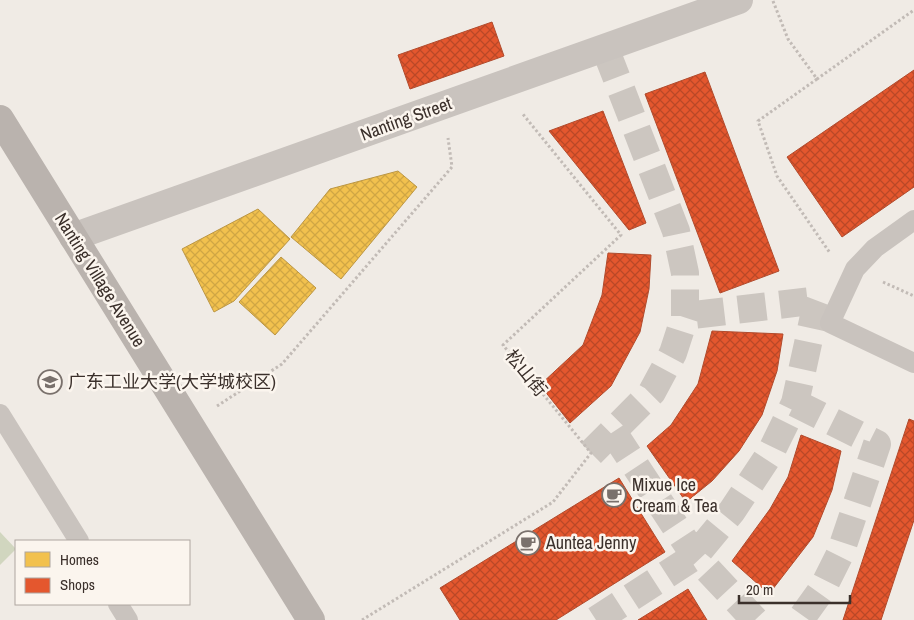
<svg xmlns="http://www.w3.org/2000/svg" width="914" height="620" viewBox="0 0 914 620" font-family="'Archivo Narrow','Noto Sans SC',sans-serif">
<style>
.pitch{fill:#d1d6bf}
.homes{fill:url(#homes-cross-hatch);stroke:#bb9644}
.shops{fill:url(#shops-cross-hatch);stroke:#b14b2d}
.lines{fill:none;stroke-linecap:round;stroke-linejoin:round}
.street-tunnel{stroke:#ccc6c0;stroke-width:28;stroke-dasharray:28 14;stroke-linecap:butt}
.path{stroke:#c2bbb6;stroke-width:3;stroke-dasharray:2.5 2.5;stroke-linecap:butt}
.lane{stroke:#c9c3be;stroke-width:20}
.street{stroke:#c9c3be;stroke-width:28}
.secondary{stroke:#bab3ae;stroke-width:28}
.labels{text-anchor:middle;stroke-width:5;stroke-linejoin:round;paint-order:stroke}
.street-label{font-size:18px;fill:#3b302b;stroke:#fbf5ee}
.poi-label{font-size:18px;fill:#3b302b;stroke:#fbf5ee;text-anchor:start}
</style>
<defs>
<pattern id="homes-cross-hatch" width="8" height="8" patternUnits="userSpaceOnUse" patternTransform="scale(1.25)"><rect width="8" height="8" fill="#f2c14e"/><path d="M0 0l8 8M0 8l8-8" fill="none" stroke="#d0a644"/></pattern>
<pattern id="shops-cross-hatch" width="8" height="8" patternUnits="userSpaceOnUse" patternTransform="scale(1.25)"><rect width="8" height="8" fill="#e4572e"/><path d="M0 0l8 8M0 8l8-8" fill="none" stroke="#ba4827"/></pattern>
</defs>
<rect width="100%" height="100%" fill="#f0ebe5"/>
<path class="pitch" d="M0 532 16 549 0 565Z"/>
<path class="homes" d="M398 171 417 187 341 279 291 237 330 189Z
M258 209 290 239 234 301 214 312 182 249Z
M281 257 316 288 275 335 239 302Z"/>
<path class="shops" d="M492 22 504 56 410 89 398 55Z
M914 70V187L842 237 787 157Z
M705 72 779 271 720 293 645 94Z
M603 111 646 223 629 230 549 131Z
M608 253 651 255 649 289 640 332 611 386 570 423 540 385 583 345 602 295Z
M712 331 783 334 777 371 762 415 739 451 712 481 686 502 647 446 671 425 698 384Z
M909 419 914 421V520L881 620H843Z
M801 435 841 451 832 490 813 537 769 594 732 561 770 509 788 477Z
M619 478 665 552 556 620H460L440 588Z
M688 589 707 620H638Z"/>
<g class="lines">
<path class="street-tunnel" d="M795 403 877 444 840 554 823 588 800 620
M613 432 695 556 755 620
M591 453 652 392 673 353 685 316V273L676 231 605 48
M596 620 695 556 732 511 771 452 795 403 814 316 820 300 685 316"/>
<path class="path" d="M773 1 788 39 817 79 914 10
M817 79 758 121 777 176 830 253
M883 282 914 296
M217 406 282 364 452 167 448 138
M362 620 553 502 591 453 503 345 621 235 522 113"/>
<path class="lane" d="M914 220 875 248 855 269 830 323 914 363
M0 414 79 541
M118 604 128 620"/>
<path class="street" d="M73 237 739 0"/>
<path class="secondary" d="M0 119 311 620"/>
</g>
<defs>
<g id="university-ring" transform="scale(1.25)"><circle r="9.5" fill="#fbf5ee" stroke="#7a716c" stroke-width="1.5"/><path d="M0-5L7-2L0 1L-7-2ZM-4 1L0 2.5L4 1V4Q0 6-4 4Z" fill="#7a716c"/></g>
<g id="cafe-ring" transform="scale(1.25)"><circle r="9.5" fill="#fbf5ee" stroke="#7a716c" stroke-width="1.5"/><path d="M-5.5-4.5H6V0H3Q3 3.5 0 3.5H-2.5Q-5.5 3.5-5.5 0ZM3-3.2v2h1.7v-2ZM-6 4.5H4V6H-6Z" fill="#7a716c"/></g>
</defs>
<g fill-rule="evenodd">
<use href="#university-ring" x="50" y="382"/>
<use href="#cafe-ring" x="614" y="495"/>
<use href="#cafe-ring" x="528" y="543"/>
</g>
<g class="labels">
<g class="street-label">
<text transform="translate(406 119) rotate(-20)" y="6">Nanting Street</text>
<text transform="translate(100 280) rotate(58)" y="6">Nanting Village Avenue</text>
<text transform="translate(526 373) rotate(51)" y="6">松山街</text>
</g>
<g class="poi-label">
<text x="68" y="388">广东工业大学(大学城校区)</text>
<text x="632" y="491">Mixue Ice<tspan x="632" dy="21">Cream &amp; Tea</tspan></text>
<text x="546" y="549">Auntea Jenny</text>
</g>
</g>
<rect x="15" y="540" width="175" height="65" fill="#fbf5ee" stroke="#aea6a0"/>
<rect x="25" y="552" width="25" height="15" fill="#f2c14e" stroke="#aea6a0"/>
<text x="60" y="565" font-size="15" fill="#3b302b">Homes</text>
<rect x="25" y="578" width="25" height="15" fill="#e4572e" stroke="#aea6a0"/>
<text x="60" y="590" font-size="15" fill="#3b302b">Shops</text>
<path d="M739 595v8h111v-8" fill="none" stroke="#3b302b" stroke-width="2.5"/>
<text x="746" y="595" font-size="15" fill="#3b302b" stroke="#fbf5ee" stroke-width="4" paint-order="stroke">20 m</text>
</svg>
